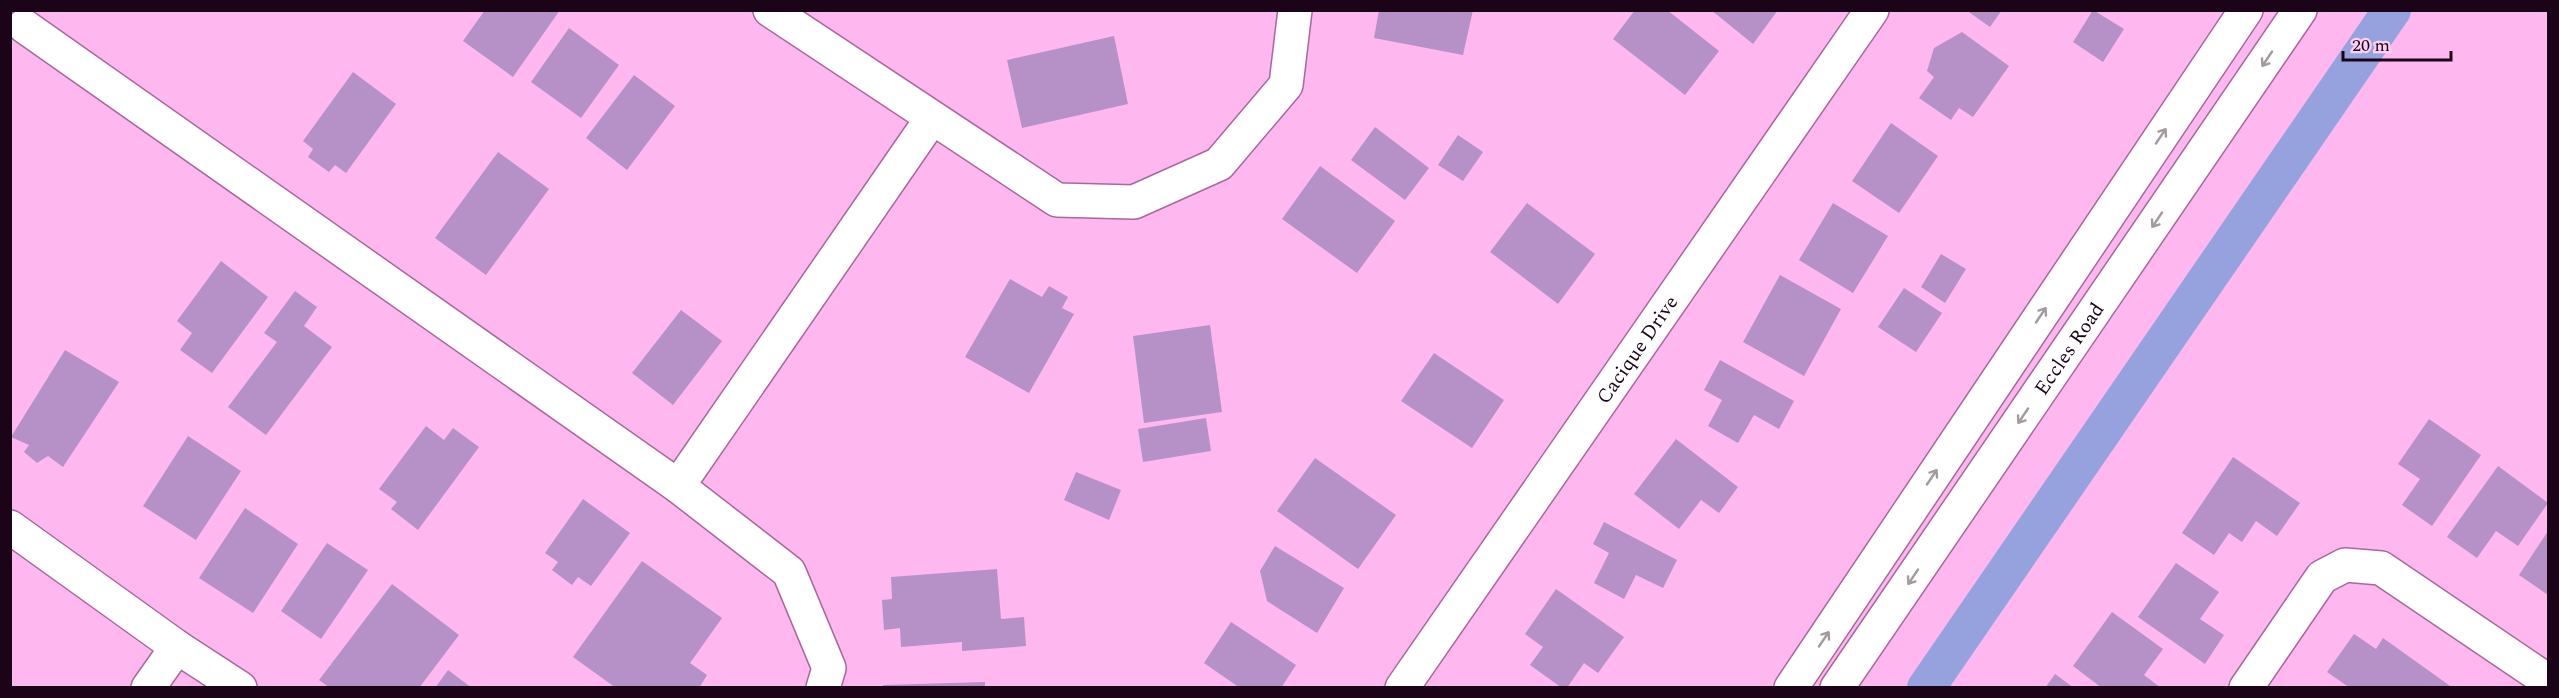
<svg xmlns="http://www.w3.org/2000/svg" width="2559" height="698" viewBox="0 0 2559 698" font-family="Spectral,serif">
<style>
.lines{fill:none;stroke-linecap:round;stroke-linejoin:round}
.canal{stroke:#95a2dd;stroke-width:38}
.building{fill:#b591c8}
.minor-casing{stroke:#a8689c;stroke-width:36}
.minor{stroke:#fff;stroke-width:33}
.oneway{stroke:#a49ba2}
.labels{text-anchor:middle;stroke-width:5;stroke-linejoin:round;paint-order:stroke}
.street-label{font-size:20px;fill:#1b0417;stroke:#fbd0f1}
</style>
<rect width="100%" height="100%" fill="#feb8ef"/>
<g class="lines">
<path class="canal" d="M1926 688 2392 10"/>
</g>
<path class="building" d="M485 10H560L513 77 463 41Z
M1379 10H1473L1463 55 1374 38Z
M1635 10H1667L1719 51 1685 95 1613 39Z
M1711 10H1778L1753 44Z
M1966 10H2002L1990 27Z
M2093 10 2124 29 2103 62 2073 42Z
M569 28 619 65 581 118 531 82Z
M1962 32 2009 66 1973 117 1959 108 1951 120 1919 98 1934 77 1927 71 1934 48Z
M1114 36 1128 104 1022 128 1007 60Z
M353 72 396 104 346 173 335 165 329 172 308 157 313 149 303 141Z
M634 75 675 106 627 170 586 138Z
M1891 123 1938 156 1899 213 1852 181Z
M1375 127 1429 168 1405 200 1351 160Z
M1458 135 1483 152 1463 181 1438 165Z
M498 152 549 189 486 275 435 238Z
M1320 166 1395 221 1357 273 1282 219Z
M1527 203 1595 254 1558 304 1490 252Z
M1833 203 1888 236 1853 293 1799 260Z
M1941 254 1966 269 1945 303 1921 287Z
M221 261 268 297 212 373 180 350 192 333 177 321Z
M1780 275 1841 309 1804 376 1743 342Z
M1010 279 1042 297 1049 286 1068 297 1062 308 1074 314 1029 393 965 357Z
M1904 288 1942 313 1916 352 1878 327Z
M295 291 317 307 304 326 332 347 266 435 228 407 277 342 264 333Z
M681 310 722 341 673 405 632 373Z
M1210 325 1222 412 1144 423 1133 336Z
M65 350 119 382 63 467 48 456 37 463 24 452 29 445 11 437Z
M1434 353 1504 400 1472 448 1401 401Z
M1720 360 1794 401 1779 429 1754 415 1738 443 1708 426 1722 400 1704 390Z
M1206 418 1211 451 1143 462 1138 429Z
M2429 419 2481 455 2432 526 2402 505 2420 479 2398 464Z
M426 426 444 440 453 428 479 447 418 530 391 509 397 502 379 489Z
M188 436 241 471 196 540 143 506Z
M1676 439 1738 487 1719 513 1701 500 1679 529 1634 494Z
M2233 457 2300 503 2277 536 2256 521 2242 542 2229 533 2214 555 2182 533Z
M1315 458 1396 515 1358 569 1277 511Z
M2498 466 2548 503 2518 546 2496 531 2477 558 2447 537Z
M1076 472 1121 490 1109 520 1064 500Z
M583 499 630 533 591 586 578 577 572 585 552 570 558 562 545 553Z
M245 508 298 544 253 613 199 578Z
M1604 522 1677 560 1663 588 1636 575 1624 599 1594 583 1609 553 1593 544Z
M2548 531V595L2519 575Z
M327 543 368 570 321 639 281 611Z
M1275 546 1344 588 1317 633 1267 601 1260 571Z
M642 561 722 618 690 663 707 675 699 688H616L573 657Z
M2176 563 2219 592 2200 619 2224 635 2205 664 2138 617Z
M997 569 1001 619 1024 617 1026 646 962 651V642L901 647 900 628 884 630 882 600 892 599 891 577Z
M392 584 459 635 419 688H330L319 680Z
M1556 589 1624 637 1598 673 1584 663 1567 688H1562L1530 665 1543 647 1525 634Z
M2112 612 2163 649 2144 675 2161 688H2102L2073 666Z
M1231 622 1296 665 1281 688H1240L1204 663Z
M2354 634 2376 649 2383 638 2453 688H2350L2327 672Z
M448 670 472 688H435Z
M2055 674 2074 688H2045Z
M985 682V688H883V685Z"/>
<g class="lines">
<g class="minor-casing">
<g id="minor">
<path d="M770 10 1057 200 1134 202 1219 164 1286 85 1295 10"/>
<path d="M24 26 678 486 789 572 829 668 823 688"/>
<path d="M678 486 932 118"/>
<path d="M10 527 177 647 240 688"/>
<path d="M148 688 177 647"/>
<path id="s1" d="M1402 688 1872 10"/>
<path d="M1791 688 2246 10"/>
<path id="s2" d="M1837 688 2300 10"/>
<path d="M2246 688 2322 577 2345 565 2381 568 2548 681"/>
</g>
</g>
<use href="#minor" class="minor"/>
</g>
<defs><path id="oneway-shaft" d="M-6 0H5M1.5-3L5.5 0L1.5 3" fill="none" stroke-width="1.6" stroke-linecap="round" stroke-linejoin="round" transform="scale(1.5)"/></defs>
<g class="oneway">
<use href="#oneway-shaft" transform="translate(2267 59) rotate(124)"/>
<use href="#oneway-shaft" transform="translate(2161 136) rotate(-56)"/>
<use href="#oneway-shaft" transform="translate(2157 220) rotate(124)"/>
<use href="#oneway-shaft" transform="translate(2041 315) rotate(-56)"/>
<use href="#oneway-shaft" transform="translate(2023 416) rotate(124)"/>
<use href="#oneway-shaft" transform="translate(1932 477) rotate(-56)"/>
<use href="#oneway-shaft" transform="translate(1913 577) rotate(124)"/>
<use href="#oneway-shaft" transform="translate(1824 639) rotate(-56)"/>
</g>
<g class="labels">
<g class="street-label">
<text dy="7" stroke="none"><textPath href="#s1" startOffset="412">Cacique Drive</textPath></text>
<text dy="7" stroke="none"><textPath href="#s2" startOffset="411">Eccles Road</textPath></text>
</g>
</g>
<rect width="2559" height="698" fill="none" stroke="#1b0417" stroke-width="24"/>
<path d="M2343 51v9h108v-9" fill="none" stroke="#1b0417" stroke-width="3"/>
<text x="2352" y="51" font-size="18" fill="#1b0417" stroke="#fbd0f1" stroke-width="4.5" paint-order="stroke">20 m</text>
</svg>
